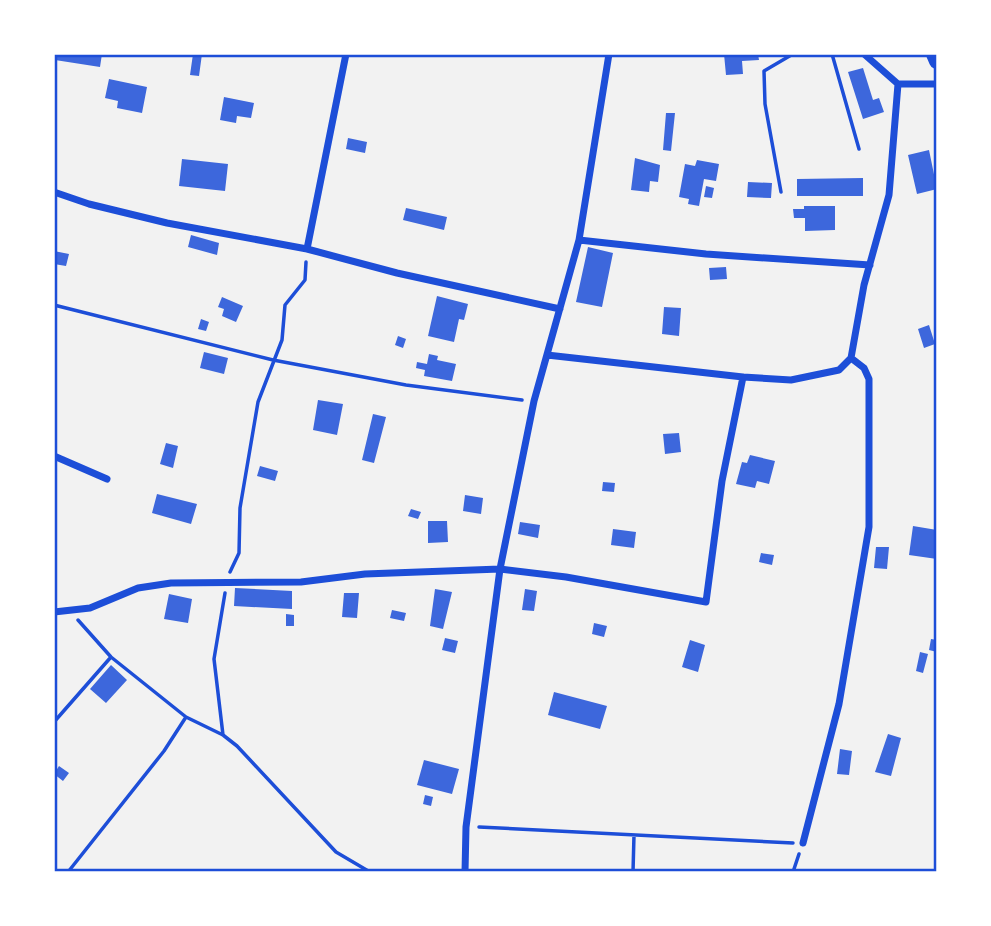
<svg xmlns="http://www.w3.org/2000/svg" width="991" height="926" viewBox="0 0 991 926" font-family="Raleway,sans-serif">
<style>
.building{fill:#3d67dc}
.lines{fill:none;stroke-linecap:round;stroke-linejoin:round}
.path{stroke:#1d4ed8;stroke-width:3.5}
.minor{stroke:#1d4ed8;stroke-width:7}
.primary{stroke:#1d4ed8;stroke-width:16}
.neatline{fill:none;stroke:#1d4ed8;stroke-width:2.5}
</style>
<rect width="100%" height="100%" fill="#f2f2f2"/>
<path class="building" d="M56 54H102L100 67 55 60Z
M193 54H202L199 76 190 75Z
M724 54H758L759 60 742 61 743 74 726 75Z
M863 68 873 100 879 98 884 112 863 119 848 72Z
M109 79 147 87 142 113 117 108 118 101 105 98Z
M224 97 254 103 251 118 237 116 236 123 220 120Z
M666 113H675L671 151 663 150Z
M348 138 367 142 365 153 346 149Z
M929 150 937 189 917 194 908 155Z
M635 158 660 165 658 182 650 181 649 192 631 190Z
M182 159 228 164 225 191 179 186Z
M697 160 719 164 716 181 704 179 699 206 688 204 689 199 679 197 685 164 695 166Z
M863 178V196H797V179Z
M748 182 772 183 771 198 747 197Z
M706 186 714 188 712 198 704 197Z
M804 206H835V230L805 231V218H794L793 209H804Z
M406 208 447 217 444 230 403 220Z
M191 235 219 243 217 255 188 247Z
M588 247 613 253 602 307 576 302Z
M54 251 69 254 66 266 54 264Z
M726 267 727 279 710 280 709 268Z
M437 296 468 304 464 320 459 319 454 342 428 336Z
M222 297 243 306 236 322 222 316 224 309 218 307Z
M664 307 681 308 679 336 662 334Z
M201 319 209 322 206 331 198 329Z
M929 325 935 344 924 348 918 329Z
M398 336 406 339 403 348 395 345Z
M204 352 228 358 224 374 200 368Z
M429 354 438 356 437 360 456 364 452 381 424 376 425 370 416 368 417 362 427 364Z
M318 400 343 404 337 435 313 430Z
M373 414 386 417 374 463 362 460Z
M679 433 681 452 665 454 663 434Z
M166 443 178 446 173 468 160 464Z
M750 455 775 461 769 484 757 481 755 488 736 484 742 462 747 463Z
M260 466 278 471 275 481 257 476Z
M603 482 615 483 614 492 602 491Z
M157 494 197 504 191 524 152 513Z
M465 495 483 498 481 514 463 511Z
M411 509 421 512 418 519 408 516Z
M428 521H447L448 542 428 543Z
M520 522 540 525 538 538 518 534Z
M913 526 937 530V559L909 555Z
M613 529 636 532 634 548 611 545Z
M876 547H889L887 569 874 568Z
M761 553 774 555 772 565 759 562Z
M235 588 292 591V609L234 606Z
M435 589 452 592 443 629 430 626Z
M525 589 537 591 534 611 522 610Z
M344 593H359L357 618 342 617Z
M169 594 192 599 188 623 164 619Z
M392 610 406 613 404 621 390 618Z
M286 614 294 615V626H286Z
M594 623 607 626 604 637 592 634Z
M445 638 458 641 455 653 442 650Z
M931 639 937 640V652L929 650Z
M690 640 705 645 698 672 682 667Z
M920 652 928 654 923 673 916 671Z
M111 665 127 680 106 703 90 689Z
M554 692 607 706 600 729 548 715Z
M888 734 901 738 891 776 875 772Z
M840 749 852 751 849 775 837 774Z
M424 760 459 769 452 794 417 785Z
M59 766 69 773 63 781 54 774Z
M425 795 433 797 431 806 423 804Z"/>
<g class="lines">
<path class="path" d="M832 54 859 149
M781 192 765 104 764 71 793 54
M54 305 273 360 406 385 522 400
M230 572 239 553 240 508 258 402 282 340 285 305 305 280 306 262
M186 717 223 735 237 746 336 852 370 872
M54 722 111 657
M223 735 214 659 225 593
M479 827 793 843
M54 869 56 872
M68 872 164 751 186 717 111 657 78 620
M633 872 634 835
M793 872 799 854"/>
<path class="minor" d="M864 54 898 84H937
M54 192 89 204 167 223 307 249 397 273 560 309
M579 240 706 254 870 265
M307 249 346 54
M547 355 743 377 791 380 839 370 851 358 864 285 889 195 898 84
M54 456 107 479
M54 612 90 608 138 588 171 583 301 582 365 574 500 569 566 577 706 602 722 481 743 377
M803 843 839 704 869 527V379L864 368 851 358
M465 872 466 827 500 569 534 401 579 240 609 54"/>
<path class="primary" d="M934 54 937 61"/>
</g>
<rect width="991" height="926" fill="none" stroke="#ffffff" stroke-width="112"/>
<rect x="56" y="56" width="879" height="814" class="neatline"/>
</svg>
